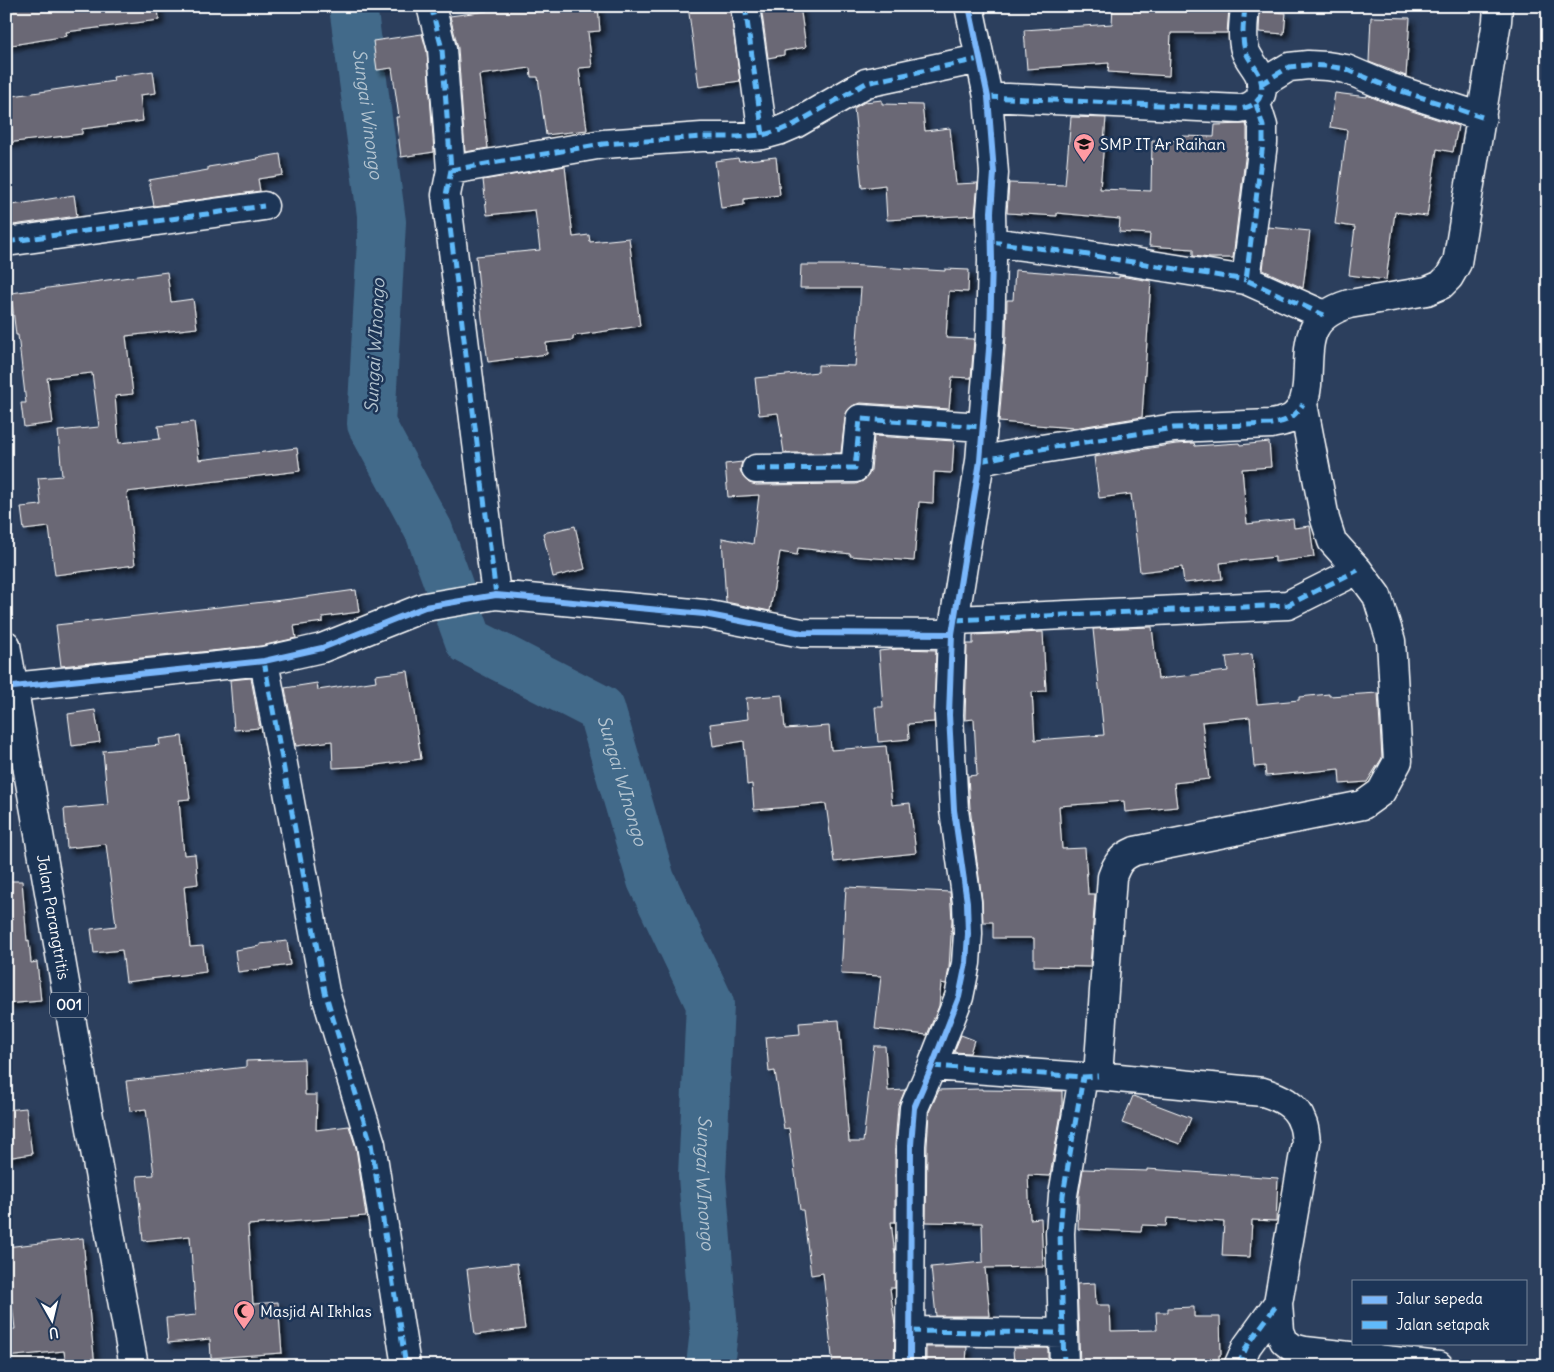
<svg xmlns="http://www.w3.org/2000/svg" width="1554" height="1372" viewBox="0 0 1554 1372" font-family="Delius,sans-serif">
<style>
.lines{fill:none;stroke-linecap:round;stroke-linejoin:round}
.river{stroke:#436b8a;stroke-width:48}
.building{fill:#6a6874;stroke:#fff;filter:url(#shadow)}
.minor-casing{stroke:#fff;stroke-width:31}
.primary-casing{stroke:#fff;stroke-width:31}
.minor{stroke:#1d3557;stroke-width:28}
.primary{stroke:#1d3557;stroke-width:28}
.quiet{stroke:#60bafa;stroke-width:5;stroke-dasharray:10 5;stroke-linecap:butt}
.cycleway-casing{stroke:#1d3557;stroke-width:9}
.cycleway{stroke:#7ab7fb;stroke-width:6}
.labels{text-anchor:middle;stroke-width:5;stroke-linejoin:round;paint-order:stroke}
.shield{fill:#1d3557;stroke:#bbc2cd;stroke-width:1}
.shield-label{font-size:15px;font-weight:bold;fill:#fff}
.poi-label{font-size:16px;fill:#fff;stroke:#1d3557;text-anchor:start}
.street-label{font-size:16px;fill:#fff;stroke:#1d3557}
.water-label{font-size:18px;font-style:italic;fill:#b4c4d0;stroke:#1d3557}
</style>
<defs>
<filter id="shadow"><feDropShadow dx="4.5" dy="4.5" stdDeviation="2.5" flood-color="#0009"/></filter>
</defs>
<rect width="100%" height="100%" fill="#2c3f5d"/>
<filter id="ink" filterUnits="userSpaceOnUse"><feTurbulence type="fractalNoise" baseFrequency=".02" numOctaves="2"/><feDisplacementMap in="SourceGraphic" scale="10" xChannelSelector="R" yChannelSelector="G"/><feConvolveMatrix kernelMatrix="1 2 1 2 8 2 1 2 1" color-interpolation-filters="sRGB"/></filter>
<g filter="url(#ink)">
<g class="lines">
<path class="river" id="s1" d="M353 6 382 222 371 424 429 531 469 641 601 709 651 880 710 1004 702 1176 714 1331 710 1366"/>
</g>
<path class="building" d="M6 6H158L159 20 66 32 67 36 6 46Z
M486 6H598L600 31 588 32 592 67 579 68 587 130 546 135 538 77H531L530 68 479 75 488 148 465 152 458 48 450 16 487 11Z
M688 6H730L740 81 699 87Z
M761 6H800L806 47 784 51V55L768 58Z
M1113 6 1229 8 1227 33H1171L1169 76 1108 72 1109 63 1027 69 1024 30 1112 24Z
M1260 11 1286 13 1284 34 1259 32Z
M1371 17 1410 18 1406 76 1369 62Z
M422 34 427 52 434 152 401 157 396 117H399L392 68 377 70 373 41Z
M153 71 156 93 140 95 143 121 82 129V134L6 143V97L114 81 113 77Z
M1335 93 1367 97V95L1381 101 1458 126 1453 152 1437 149 1427 216 1395 212 1386 280 1349 275 1355 227 1335 224 1347 130 1330 127Z
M882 100V104L922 105 925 131 950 128 956 184 978 183 975 215 887 220 885 185 862 188 854 108 865 102Z
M1071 117 1106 118 1100 189 1151 191 1152 140 1183 141V136L1214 137 1215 125 1246 124 1247 128V142L1233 258H1210L1193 256V249L1149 246 1150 234 1119 232 1120 219 1057 213V216L1007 213 1009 183 1065 185Z
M280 154 283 175 258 179 260 191 154 206 149 180 208 170V167L258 159 257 158Z
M776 157 780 195 744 199V205L721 208 715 161 738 158 739 161Z
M565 166 573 237 589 235 590 242 629 238 640 326 573 336V340L546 343 547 354 488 362 482 319 476 256 540 250 535 210 487 215 483 180Z
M74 195 77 216 6 226V206Z
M1268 227 1310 231 1303 288 1263 270Z
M801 265H847L945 271V269L969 270 968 292 949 291 946 338 974 339 971 378 952 377 949 409 861 403 854 405 848 410 845 417 841 453H784L778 413 759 415 755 378 818 372V365L855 366 861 288H800Z
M1015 270 1119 278V276L1151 281 1142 417 1074 428 999 422 1006 337 1007 300H1013Z
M167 272 171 302 193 299 197 328 126 336 133 394 115 396 119 443 160 439 158 426 194 422 199 460 297 448 300 471 127 492 135 565 55 575 49 527 24 530 21 507 41 505 38 478 62 476 58 431 99 427 92 373 47 378 53 423 24 427 21 403H26L18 335H16L11 293Z
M874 436 954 441 952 473 934 472 933 503 919 502 914 561 850 556 851 554 798 548 797 555 780 552 770 611 726 602 722 538 753 544 759 495 728 497 725 464 742 462 740 470 743 477 749 483 756 485 856 484 863 481 868 476 871 470Z
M1269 442 1271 467 1242 469 1247 524 1293 519 1294 528 1310 526 1314 557 1275 562V557L1220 563 1222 579 1184 583 1182 567 1140 572 1131 494 1099 498 1094 457 1176 444 1194 443 1195 446 1239 443 1240 445Z
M575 526 585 569 553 577 543 533Z
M356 590 359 612 323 617V622L294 626 296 638 261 646 61 666 56 625 291 599Z
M1152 627 1158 679 1228 671 1226 657 1252 654 1257 704 1299 700V697L1329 694V696L1378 693 1382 758 1367 782 1340 784 1339 769 1266 776 1265 766 1254 767 1250 717 1202 722 1209 779 1174 783 1177 807 1125 812 1124 801 1059 806 1062 849 1085 848 1088 894H1095L1090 967 1034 966V938H993V922H983L982 900 970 808 968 776 977 775 974 719 965 720 967 644H973V635L1043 632 1046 691 1032 692 1035 740 1104 735 1093 629Z
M898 649 936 650 934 722 908 724 909 739 878 742 875 707H883L879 651Z
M408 671 421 759 369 766 333 768 332 741 296 746 285 688 317 683 318 690 376 681 375 675Z
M251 678 260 728 234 730 230 680Z
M782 695 785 729 829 726 831 750 886 746 892 805 910 803 916 853 834 862 826 804 754 810 752 784 747 785 744 741 713 746 710 724 748 719 746 698Z
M95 710 100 742 72 746 68 714Z
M182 736 190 799 179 800 184 855 195 854 198 884 184 886 190 947 203 946 206 972 126 982 122 950 94 953 91 929 116 926 106 844 67 848 64 809 108 805 103 751 160 745 159 739Z
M6 881H22L27 941 29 940 31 963 37 962 41 1001 6 1004Z
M846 887 950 892 952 920 949 968 946 984 941 983 939 1006 927 1035 875 1029 881 976 841 974Z
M287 941 290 965 238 972 235 950 260 946V944Z
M839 1020 849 1142H863L874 1046H885L888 1091 905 1090 898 1107 895 1145V1222H891L895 1255V1288H890L895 1326 894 1366H833L823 1273 811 1275 803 1210H800L789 1128 784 1129 775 1071 769 1072 766 1037 800 1034 799 1023Z
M961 1035 974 1040 970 1053 954 1052Z
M304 1059 305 1095H317L316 1130 349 1126 356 1148 366 1216 248 1225 253 1304 278 1302 282 1353 211 1358 210 1339 168 1343 166 1318 196 1315 190 1236 143 1241 137 1176 154 1175 146 1109 130 1111 126 1081 246 1067V1061Z
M982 1089V1090L1062 1091V1108L1050 1176 1028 1175 1030 1219 1041 1218 1043 1267 985 1268 990 1316H936L931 1267 983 1262 982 1223 926 1222 927 1146 929 1112 939 1090Z
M1133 1096 1191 1118 1180 1144 1122 1123Z
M26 1108 32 1154 6 1158V1110Z
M1083 1169 1147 1171V1169L1278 1178 1276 1221 1252 1220 1250 1257 1222 1256 1224 1222 1167 1218 1166 1226 1142 1225 1141 1232 1078 1229 1079 1194Z
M83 1238 85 1260H84L95 1366H66L64 1351 6 1357V1330L15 1329 8 1269H6V1247Z
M517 1263 525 1329 475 1335 467 1269Z
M1095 1283 1096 1305H1110L1111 1331 1157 1330 1156 1312H1168V1308L1194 1307V1317H1220L1221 1355H1219V1366H1115V1362L1080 1365 1077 1284Z
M926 1347H967L966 1364 965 1366H926Z
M1013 1348H1048V1366H1014Z"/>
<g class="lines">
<g class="minor-casing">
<path id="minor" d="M431 6 442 49 451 170 446 195 496 595
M745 6 763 135
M1261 84 1289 67 1308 65 1327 66 1346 69 1386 86 1482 117
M988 97 1240 109C1260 106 1266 93 1259 74 1255 66 1248 59 1245 50 1241 36 1244 20 1245 6
M1256 104 1263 126V143L1246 280 1324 315
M451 170 603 144 702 137H737L763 135 781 130 795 124 866 83 979 59
M6 242 264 206
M991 242 1076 253 1246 280
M980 461 1035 450 1174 428 1271 424C1280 422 1290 421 1296 414 1304 407 1306 395 1307 385 1310 345 1303 318 1349 304L1427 291 1441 285 1449 277 1457 263 1497 21 1498 6
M756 469 855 468 860 419 983 427
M955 620 1288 605 1358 570
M264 661 325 992 371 1144 406 1366
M13 687 264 661 322 648 425 607 496 595 704 614 802 633 952 634
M932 1066 1083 1077 1098 1076 1263 1092C1279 1097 1296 1104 1302 1122 1305 1128 1305 1135 1306 1142L1278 1303 1280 1331 1284 1341 1293 1348 1305 1351 1439 1366
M1098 1076 1112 877C1117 863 1121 857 1135 851L1363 805 1381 792 1398 761 1391 641 1377 596 1358 570 1332 541 1325 519 1303 404
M910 1331 1063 1333
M910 1366 911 1145 914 1108 932 1066 959 997 966 963 968 934 967 902 954 810 949 715 952 634 980 461 990 336 992 260 991 212 994 173 988 97 969 6
M1064 1366 1060 1233 1063 1195 1083 1077
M1238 1366 1247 1346 1278 1303"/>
</g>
<g class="primary-casing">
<g id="primary">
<path id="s2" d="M6 645 73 1029 134 1366"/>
</g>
</g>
<use href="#minor" class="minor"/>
<use href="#primary" class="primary"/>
<path class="quiet" d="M431 6 442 49 451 170 446 195 496 595
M745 6 763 135
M1261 84 1289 67 1308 65 1327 66 1346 69 1386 86 1482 117
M988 97 1240 109C1260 106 1266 93 1259 74 1255 66 1248 59 1245 50 1241 36 1244 20 1245 6
M1256 104 1263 126V143L1246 280 1324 315
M451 170 603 144 702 137H737L763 135 781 130 795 124 866 83 979 59
M6 242 264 206
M991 242 1076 253 1246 280
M980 461 1035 450 1174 428 1271 424C1288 421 1294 418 1303 404
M756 469 855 468 860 419 983 427
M955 620 1288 605 1358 570
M264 661 325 992 371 1144 406 1366
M932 1066 1083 1077 1098 1076
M910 1331 1063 1333
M1064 1366 1060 1233 1063 1195 1083 1077
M1238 1366 1247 1346 1278 1303"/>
<g class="cycleway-casing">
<path id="cycleway" d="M13 687 264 661 322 648 425 607 496 595 704 614 802 633 952 634
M910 1366 911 1145 914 1108 932 1066 959 997 966 963 968 934 967 902 954 810 949 715 952 634 980 461 990 336 992 260 991 212 994 173 988 97 969 6"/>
</g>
<use href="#cycleway" class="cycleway"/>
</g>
</g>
<defs>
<g id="school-pin" transform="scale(1.125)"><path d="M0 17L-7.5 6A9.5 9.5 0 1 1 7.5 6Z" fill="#ff9aa2" stroke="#1d3557"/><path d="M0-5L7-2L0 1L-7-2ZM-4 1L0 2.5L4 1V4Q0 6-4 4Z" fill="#111"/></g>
<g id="mosque-pin" transform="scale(1.125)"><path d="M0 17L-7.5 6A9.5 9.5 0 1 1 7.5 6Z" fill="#ff9aa2" stroke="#1d3557"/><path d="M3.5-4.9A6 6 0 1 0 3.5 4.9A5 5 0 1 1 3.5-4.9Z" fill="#111"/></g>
</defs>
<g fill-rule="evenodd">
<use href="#school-pin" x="1084" y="144"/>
<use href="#mosque-pin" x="244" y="1311"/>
</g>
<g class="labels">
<rect class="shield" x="50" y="992.5" width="38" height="25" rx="4"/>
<g class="shield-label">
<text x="69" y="1010">001</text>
</g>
<g class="poi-label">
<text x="1100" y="150">SMP IT Ar Raihan</text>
<text x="260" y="1317">Masjid Al Ikhlas</text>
</g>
<g class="street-label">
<text dy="6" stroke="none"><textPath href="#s2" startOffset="276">Jalan Parangtritis</textPath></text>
</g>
<g class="water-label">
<text dy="6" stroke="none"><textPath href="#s1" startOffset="109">Sungai Winongo</textPath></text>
<text transform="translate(375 346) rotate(-87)" y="6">Sungai WInongo</text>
<text dy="6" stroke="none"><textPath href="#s1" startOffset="882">Sungai WInongo</textPath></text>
<text dy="6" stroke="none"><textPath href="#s1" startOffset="1302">Sungai WInongo</textPath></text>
</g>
</g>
<rect width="1554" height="1372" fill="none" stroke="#1d3557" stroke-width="25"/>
<rect x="12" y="12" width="1529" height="1347" fill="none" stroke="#fff" stroke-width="2" filter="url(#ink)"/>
<rect x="1352" y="1280" width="175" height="65" fill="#1d3557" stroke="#77869a"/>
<rect x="1362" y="1296" width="25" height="8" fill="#7ab7fb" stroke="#77869a"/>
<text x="1396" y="1304" font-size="15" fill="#ffffff">Jalur sepeda</text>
<rect x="1362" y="1321" width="25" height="8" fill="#60bafa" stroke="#77869a"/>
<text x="1396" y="1330" font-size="15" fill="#ffffff">Jalan setapak</text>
<g transform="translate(52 1320) rotate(172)" stroke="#1d3557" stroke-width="4" paint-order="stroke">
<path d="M0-4L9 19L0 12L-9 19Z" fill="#ffffff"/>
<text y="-8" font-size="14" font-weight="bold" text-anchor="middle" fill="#ffffff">U</text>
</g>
</svg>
